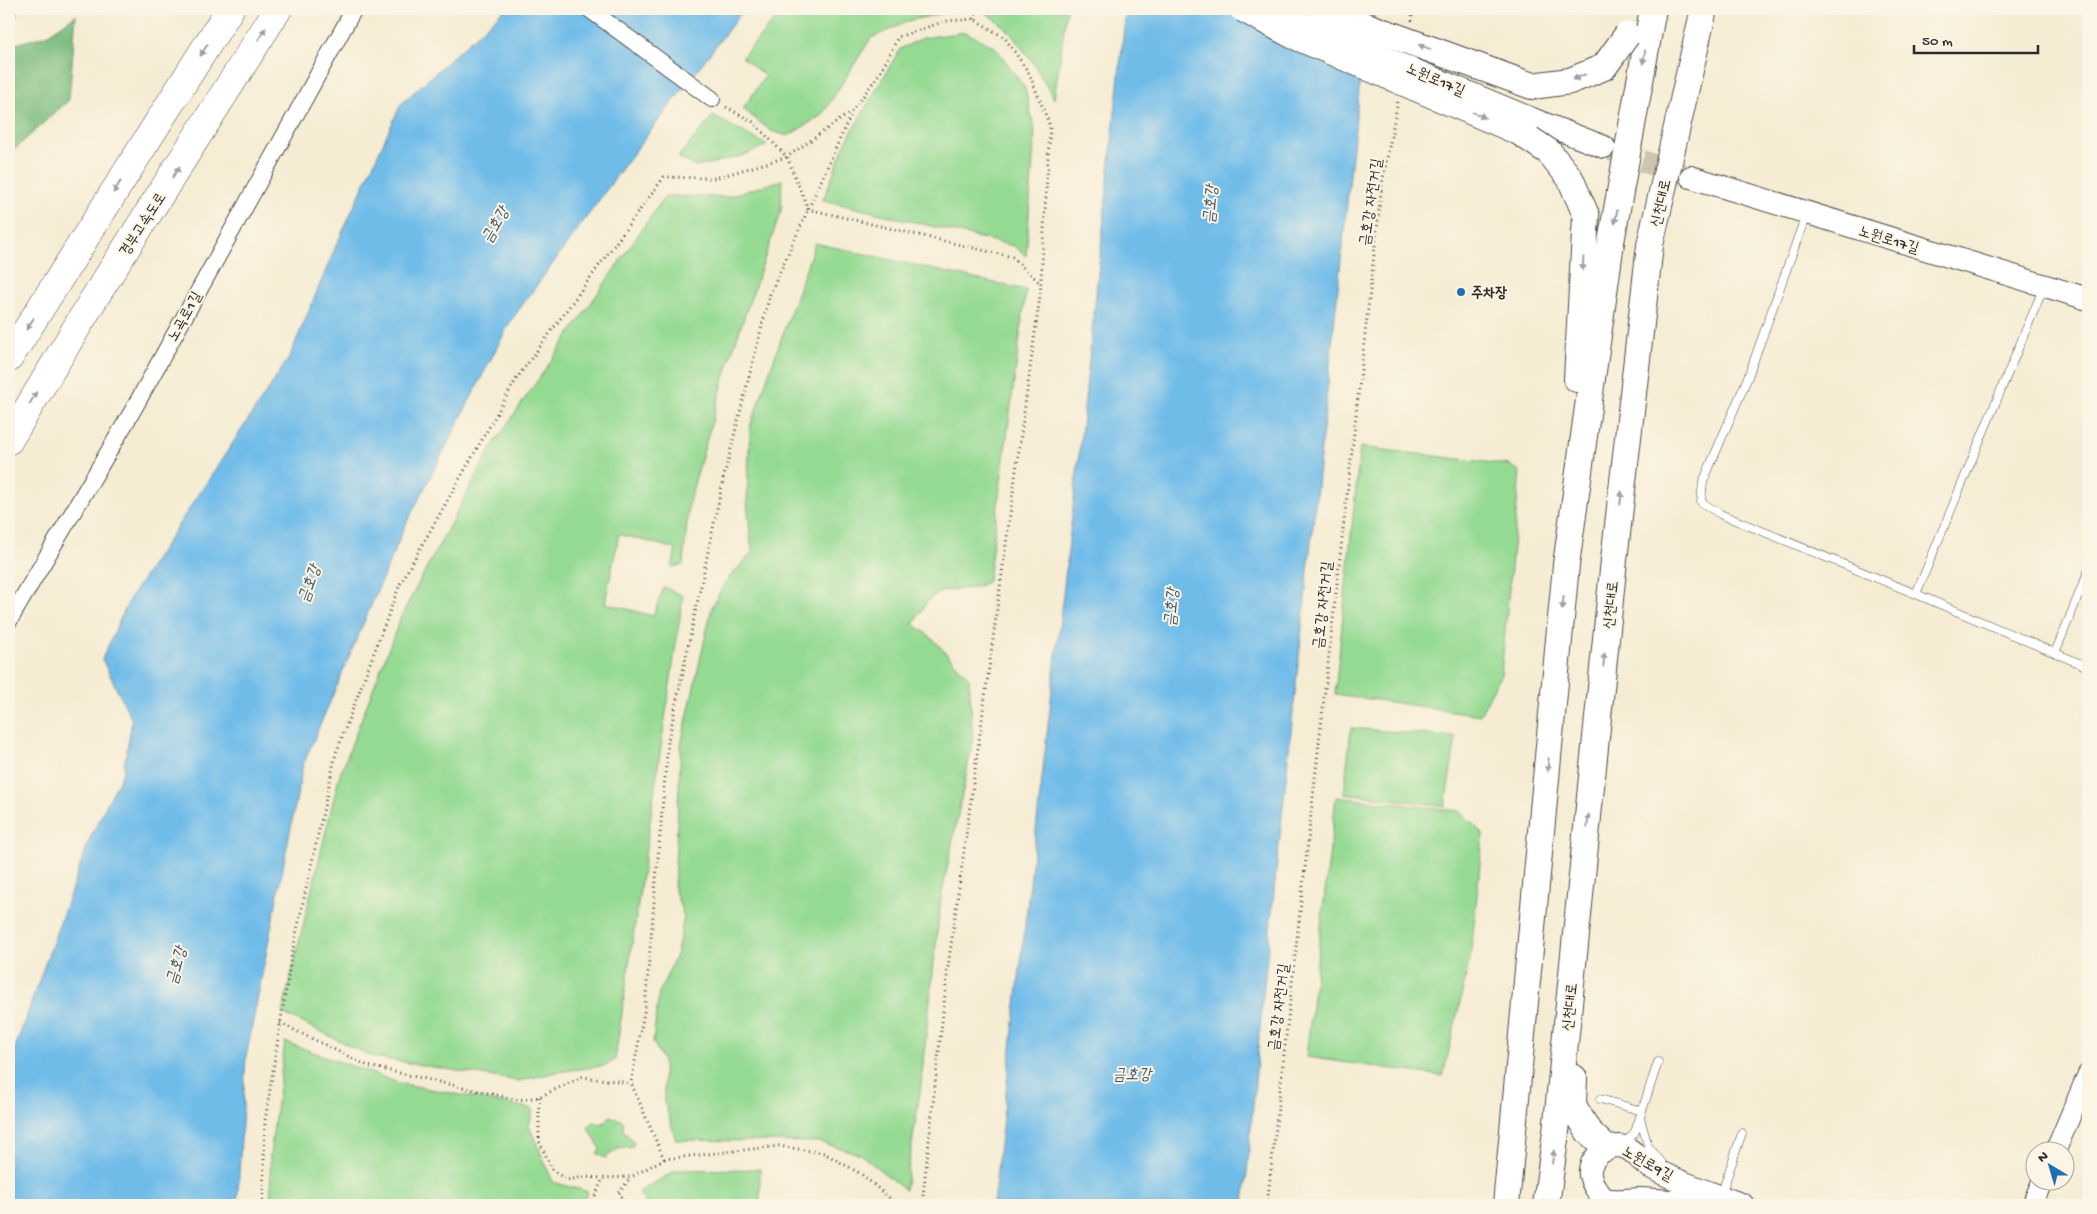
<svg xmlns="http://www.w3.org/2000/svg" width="2097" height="1214" viewBox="0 0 2097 1214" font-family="'Gochi Hand','Poor Story',sans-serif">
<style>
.green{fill:#95da93;stroke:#60825f}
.forest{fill:#78ba7d;stroke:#527254}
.water{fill:#70bce9;stroke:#4e748a}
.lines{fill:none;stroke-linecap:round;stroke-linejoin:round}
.secondary-tunnel{stroke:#cdc5b1;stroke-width:22;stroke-dasharray:22 11;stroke-linecap:butt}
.service-casing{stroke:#494844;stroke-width:9}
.minor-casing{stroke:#494844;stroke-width:18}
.tertiary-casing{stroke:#494844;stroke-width:22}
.secondary-casing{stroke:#494844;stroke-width:24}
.trunk-casing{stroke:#494844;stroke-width:28}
.motorway-casing{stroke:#494844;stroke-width:29}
.path{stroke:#494844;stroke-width:3;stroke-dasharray:1 4;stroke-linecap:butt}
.service{stroke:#fff;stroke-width:8}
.minor{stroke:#fff;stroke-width:16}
.tertiary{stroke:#fff;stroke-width:20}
.secondary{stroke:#fff;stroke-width:22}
.trunk{stroke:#fff;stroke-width:26}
.motorway{stroke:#fff;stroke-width:28}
.secondary-bridge-casing{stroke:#494844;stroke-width:24;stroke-linecap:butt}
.trunk-bridge-casing{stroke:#494844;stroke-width:28;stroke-linecap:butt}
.secondary-bridge{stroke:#fff;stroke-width:22}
.trunk-bridge{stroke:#fff;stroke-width:26}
.oneway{fill:#a0a0a0}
.poi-dot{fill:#1f6fb2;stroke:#fcf5e5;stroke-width:2}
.labels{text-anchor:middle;stroke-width:4;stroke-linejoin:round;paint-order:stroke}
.street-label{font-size:15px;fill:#2b2b2b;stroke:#fcf5e5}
.poi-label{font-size:15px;font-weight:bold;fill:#2b2b2b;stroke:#fcf5e5;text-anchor:start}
.water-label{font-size:16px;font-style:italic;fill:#405664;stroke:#fcf5e5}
</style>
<rect width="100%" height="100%" fill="#fcf5e5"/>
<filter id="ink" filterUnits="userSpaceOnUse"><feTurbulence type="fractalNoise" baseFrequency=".02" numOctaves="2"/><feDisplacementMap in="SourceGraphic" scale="10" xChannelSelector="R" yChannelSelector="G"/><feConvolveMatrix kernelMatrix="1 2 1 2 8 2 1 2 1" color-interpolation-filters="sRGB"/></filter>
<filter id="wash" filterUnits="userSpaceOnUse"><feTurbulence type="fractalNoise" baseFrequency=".0096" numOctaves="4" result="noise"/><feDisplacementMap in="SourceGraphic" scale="20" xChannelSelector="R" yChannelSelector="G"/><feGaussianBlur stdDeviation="1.12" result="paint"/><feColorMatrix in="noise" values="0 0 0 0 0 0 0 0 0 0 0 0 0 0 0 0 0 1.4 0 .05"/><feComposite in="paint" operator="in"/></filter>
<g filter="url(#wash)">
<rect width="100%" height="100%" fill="#f5ecd3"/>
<path class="green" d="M784 9H956L955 11 911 20 871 38 822 115 788 136 771 131 743 109 765 76 742 57Z
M987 9H1067L1054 99 1032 61 1006 28 985 12Z
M965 32 995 47 1025 88 1035 131 1026 256 1014 246 823 200 845 143 900 49 923 38Z
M713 116 767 145 742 156 696 167 678 157Z
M782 180 781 211 730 358 689 502 683 565 672 567 676 549 619 534 605 603 653 616 664 587 683 596 615 1060 603 1066 556 1072 519 1081 373 1057 282 1013 339 777 402 614 493 445 665 196 727 197Z
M815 243 1026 290 988 581C973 593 951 585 935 595 928 598 918 617 913 624L930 636 969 678 973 741 941 898 920 1092 905 1190 860 1154 819 1142 676 1140 664 1101 663 1061 653 1042 659 993 677 953 684 917 674 888 681 745 712 607 725 582 752 553 747 501 750 427Z
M1360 447 1510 465 1520 472 1501 674 1480 715 1335 694Z
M1351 728 1456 737 1445 806 1344 793Z
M1336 797 1460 811 1483 834 1471 954 1443 1076 1306 1057Z
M285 1042 399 1083 533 1109 529 1126 553 1182 588 1192 581 1205H271L270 1155Z
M610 1116 623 1121V1130L634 1142 632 1147 618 1149 605 1158 597 1154 600 1148 588 1127 594 1122C602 1125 605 1124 610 1116Z
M760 1169V1204L775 1205H647L638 1192 677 1170Z"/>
<path class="forest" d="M76 15 69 100 16 148 9 152V46L47 35Z"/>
<path class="water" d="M505 9H744L629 159 510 322 404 528 303 765 246 1057 237 1205H9V1065L90 838 123 772 132 720 102 659 130 598 289 358 336 246 401 104Z
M1126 9H1376L1361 71 1262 1005 1244 1205H993L1079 455Z"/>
</g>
<g filter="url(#ink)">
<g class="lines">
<path class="secondary-tunnel" d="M1611 150 1683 175"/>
<g class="service-casing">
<path id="service" d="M9 20 14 9
M1806 215 1748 377 1703 482 1701 502 1720 514 1916 594 2088 667
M1916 594 2043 289
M2055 653 2088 572
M1600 1099 1642 1111
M1640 1118 1648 1146 1662 1163
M1624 1144 1635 1132 1658 1062
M1721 1195 1742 1133"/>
</g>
<g class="minor-casing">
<path id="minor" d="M589 9 712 99
M9 621 133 410 354 9"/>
</g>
<g class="tertiary-casing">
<path id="tertiary" d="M2055 1152 2088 1074
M2032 1205 2042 1182"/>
</g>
<g class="secondary-casing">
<path id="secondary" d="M1532 119 1604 147
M1691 177 2088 299
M1689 1205 1671 1201 1641 1199 1607 1201C1599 1194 1592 1186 1590 1175 1588 1160 1604 1146 1619 1146 1633 1147 1639 1161 1650 1167 1679 1183 1712 1193 1743 1205"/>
</g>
<g class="trunk-casing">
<path id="trunk" d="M1577 379 1586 215
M1574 1078 1573 1105 1588 1131 1606 1148
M1506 1205 1566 565 1611 242 1653 9
M1546 1205 1556 1132 1614 560 1650 245 1704 9
M1604 1205 1612 1202"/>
</g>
<g class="motorway-casing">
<path id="motorway" d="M9 358 230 9
M9 440 95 297 278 9"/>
</g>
<path class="path" d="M974 19 977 9
M1412 21 1413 9
M726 107 753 122 787 157 808 209 1012 257 1040 283
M280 1023 368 1066 519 1100 539 1097 582 1077 631 1083
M539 1097V1141L553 1171 567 1180 584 1177 603 1178
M664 1159 779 1146 824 1153 861 1174 898 1205
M263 1205 265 1121 282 1013 292 953 336 753 400 584 517 378 664 177 715 178 787 157 851 112
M591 1205 603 1178 631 1177 664 1159 631 1083 645 1007 668 742 724 476 770 294 852 112 881 71 898 37 946 21 974 19 1005 38 1029 73 1050 126 1040 296 948 967 922 1205
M619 1205 623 1198
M628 1205 619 1193 630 1178
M1267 1205 1382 184 1398 101"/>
<use href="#service" class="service"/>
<use href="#minor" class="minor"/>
<use href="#tertiary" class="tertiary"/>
<use href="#secondary" class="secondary"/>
<use href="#trunk" class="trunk"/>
<use href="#motorway" class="motorway"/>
<g class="secondary-bridge-casing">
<path id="secondary-bridge" d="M1267 9 1532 119"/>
</g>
<g class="trunk-bridge-casing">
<path id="trunk-bridge" d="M1243 9 1292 35 1519 132 1549 152 1570 178 1586 215
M1320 9 1532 86 1570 81 1604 67 1627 35"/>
</g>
<use href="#secondary-bridge" class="secondary-bridge"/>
<use href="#trunk-bridge" class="trunk-bridge"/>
</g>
<defs><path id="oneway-solid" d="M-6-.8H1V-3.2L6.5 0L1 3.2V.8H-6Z" transform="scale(1.25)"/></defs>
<g class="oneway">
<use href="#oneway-solid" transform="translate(262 34) rotate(-58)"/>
<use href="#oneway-solid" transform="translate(1425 47) rotate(-160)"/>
<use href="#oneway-solid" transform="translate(204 50) rotate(122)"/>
<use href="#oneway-solid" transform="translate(1644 57) rotate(100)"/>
<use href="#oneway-solid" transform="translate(1579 77) rotate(157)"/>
<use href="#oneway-solid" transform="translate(1479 115) rotate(23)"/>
<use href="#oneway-solid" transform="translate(176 172) rotate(-57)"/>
<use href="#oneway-solid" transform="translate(117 187) rotate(122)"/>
<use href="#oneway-solid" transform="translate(1616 217) rotate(100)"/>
<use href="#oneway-solid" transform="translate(1583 264) rotate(94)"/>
<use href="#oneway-solid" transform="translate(30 324) rotate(122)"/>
<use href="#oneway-solid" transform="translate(33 398) rotate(-59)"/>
<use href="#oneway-solid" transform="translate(1621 498) rotate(-83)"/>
<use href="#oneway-solid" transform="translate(1563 603) rotate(95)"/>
<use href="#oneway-solid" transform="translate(1604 660) rotate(-84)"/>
<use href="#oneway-solid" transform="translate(1548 765) rotate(95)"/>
<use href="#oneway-solid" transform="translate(1588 821) rotate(-84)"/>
<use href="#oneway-solid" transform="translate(1553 1157) rotate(-82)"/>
</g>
</g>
<circle class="poi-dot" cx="1461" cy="292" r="5"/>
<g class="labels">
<g class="street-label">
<text transform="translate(1436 79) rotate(23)" y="5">노원로17길</text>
<text transform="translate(1370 202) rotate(-82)" y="5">금호강 자전거길</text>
<text transform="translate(1660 203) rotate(-77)" y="5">신천대로</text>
<text transform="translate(142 224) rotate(-57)" y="5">경부고속도로</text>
<text transform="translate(1889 239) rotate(17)" y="5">노원로17길</text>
<text transform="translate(184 316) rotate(-61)" y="5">노곡로1길</text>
<text transform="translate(1322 605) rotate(-84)" y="5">금호강 자전거길</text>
<text transform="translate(1610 605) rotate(-84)" y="5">신천대로</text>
<text transform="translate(1278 1007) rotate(-83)" y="5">금호강 자전거길</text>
<text transform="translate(1569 1007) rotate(-84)" y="5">신천대로</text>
<text transform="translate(1648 1163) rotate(29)" y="5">노원로9길</text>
</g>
<g class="poi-label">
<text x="1471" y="297">주차장</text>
</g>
<g class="water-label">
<text transform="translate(1209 204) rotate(-85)" y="6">금호강</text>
<text transform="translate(494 224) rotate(-60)" y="6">금호강</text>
<text transform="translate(308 583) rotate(-70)" y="6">금호강</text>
<text transform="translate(1170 607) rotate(-85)" y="6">금호강</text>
<text transform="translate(175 965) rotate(-74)" y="6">금호강</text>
<text x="1132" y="1079">금호강</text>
</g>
</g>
<rect width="2097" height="1214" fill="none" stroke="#fcf5e5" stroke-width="30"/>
<g transform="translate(2050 1166) rotate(322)"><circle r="24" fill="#fcf5e5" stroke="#a8a49b"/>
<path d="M0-4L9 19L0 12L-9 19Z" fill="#1f6fb2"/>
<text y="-8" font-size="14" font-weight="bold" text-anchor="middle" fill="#2b2b2b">N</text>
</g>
<path d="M1914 45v8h124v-8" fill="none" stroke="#2b2b2b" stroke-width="2.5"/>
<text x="1922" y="45" font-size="15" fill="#2b2b2b" stroke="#fcf5e5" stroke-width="4" paint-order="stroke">50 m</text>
</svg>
